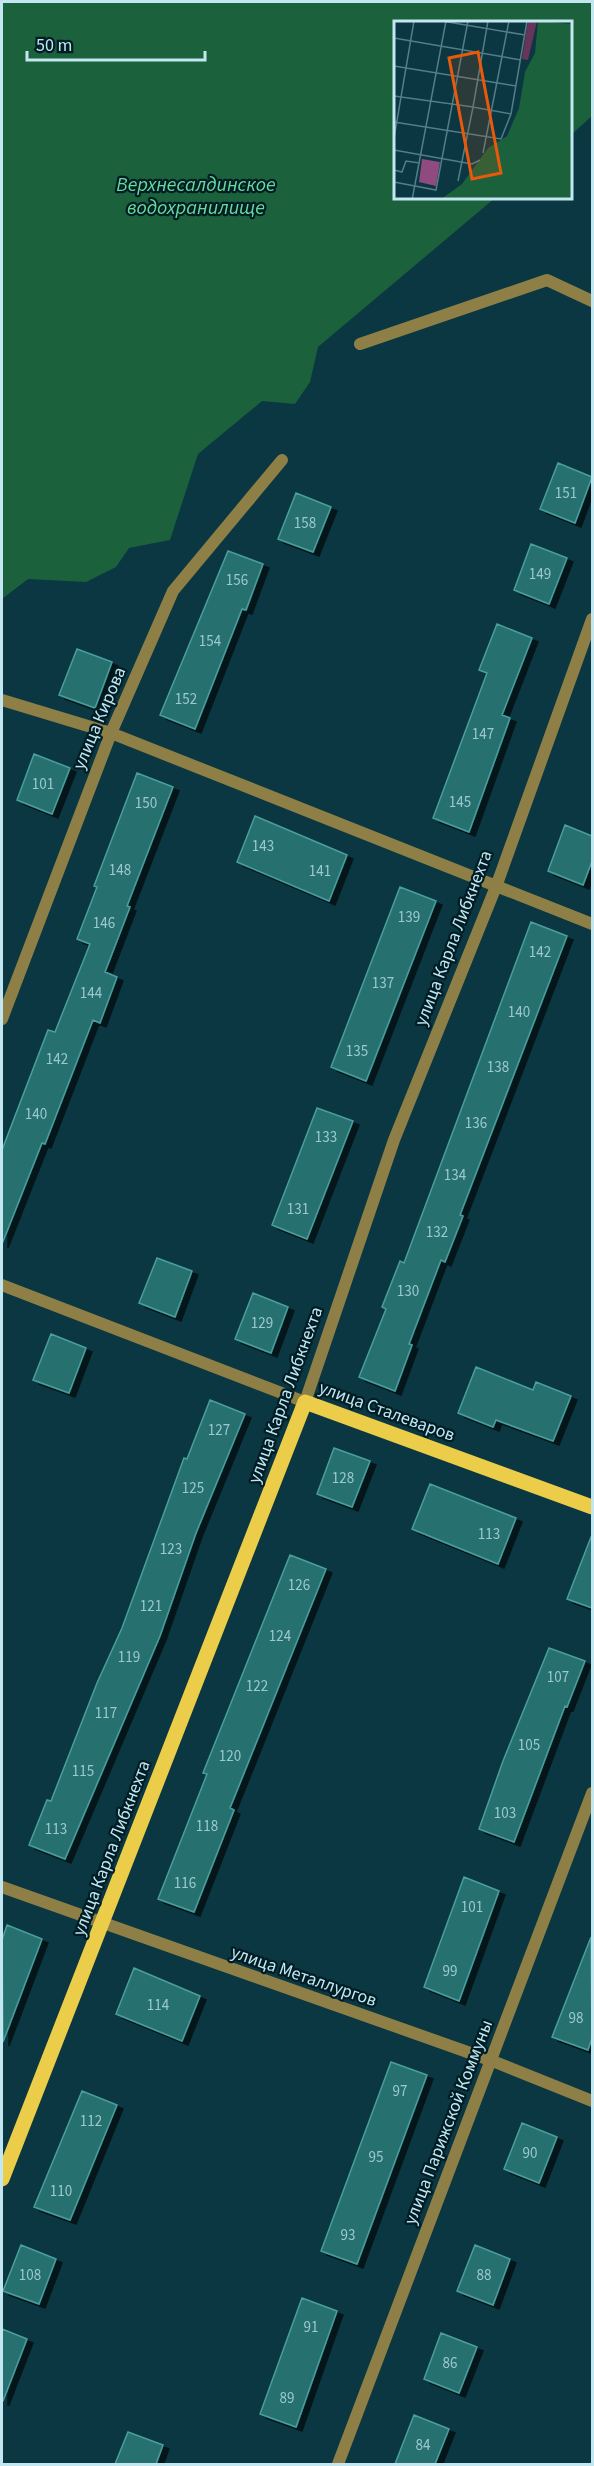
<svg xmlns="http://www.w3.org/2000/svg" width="594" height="2466" viewBox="0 0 594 2466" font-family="'Source Sans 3',sans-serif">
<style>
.water{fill:#1b613b}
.building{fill:#286f6f;stroke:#499e9e;stroke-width:1.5;filter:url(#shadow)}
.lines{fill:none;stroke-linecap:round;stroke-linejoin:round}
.street{stroke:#8d7f46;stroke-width:12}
.primary{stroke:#ebcd49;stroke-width:15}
.labels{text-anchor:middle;stroke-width:4.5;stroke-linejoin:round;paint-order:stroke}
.number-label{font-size:15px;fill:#9cc9d0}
.street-label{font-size:18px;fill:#c2e7f1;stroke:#001d25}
.water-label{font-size:20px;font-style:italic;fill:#66dc98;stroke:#001d25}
.inset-road{fill:none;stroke:#547d87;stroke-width:1.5}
.view{fill:#e8590c;fill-opacity:0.15;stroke:#e8590c;stroke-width:3}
.inset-edge{fill:none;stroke:#c2e7f1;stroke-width:3}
</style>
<defs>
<filter id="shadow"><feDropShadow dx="6" dy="4" stdDeviation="0" flood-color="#0009"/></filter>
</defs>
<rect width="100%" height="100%" fill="#0a3741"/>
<path class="water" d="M2 2H592V116L572 134V22H396V198H495L318 347 310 382 295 404 262 401 198 454 170 540 129 548 116 567 86 582 28 579 2 599Z"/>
<path class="building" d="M558 463 592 477 575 523 540 509Z
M296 493 331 507 313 552 278 539Z
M531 544 567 558 549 604 514 590Z
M228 551 263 564 246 610 242 609 195 729 160 715Z
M497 624 532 638 502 715 510 718 469 832 433 818 487 673 479 670Z
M77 649 112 662 95 708 59 695Z
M34 754 70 768 52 814 17 800Z
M137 773 173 787 127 906 130 907 105 972 117 977 100 1023 93 1020 45 1144 42 1143 2 1244V1150L48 1030 55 1032 90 944 77 939 97 887 94 886Z
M255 816 347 855 329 901 237 862Z
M565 825 592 836V861L583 885 548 871Z
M400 887 436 901 366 1081 331 1067Z
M531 922 567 936 460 1215 463 1216 445 1262 441 1260 409 1344 412 1345 395 1391 359 1377 386 1309 382 1307 400 1261 404 1263Z
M317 1108 353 1121 307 1239 272 1225Z
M157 1258 192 1271 175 1317 139 1303Z
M253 1293 288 1307 271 1353 235 1339Z
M51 1334 86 1348 69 1393 33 1380Z
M476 1367 533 1390 536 1382 571 1396 553 1441 496 1420 493 1427 458 1413Z
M210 1400 245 1414 196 1533 160 1636 65 1859 29 1845 47 1800 51 1801 97 1683 122 1628 184 1458 187 1459Z
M334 1448 370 1461 352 1507 317 1494Z
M430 1484 516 1518 498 1564 412 1529Z
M591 1537 592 1538V1608L567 1599Z
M290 1555 326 1569 230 1808 234 1810 194 1912 158 1899 207 1774 203 1773Z
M549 1648 585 1661 567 1707 565 1706 514 1842 479 1829 503 1761Z
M464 1877 499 1891 459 2001 424 1987Z
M7 1925 42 1939 3 2042 2 1940Z
M591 1937 592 2038 588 2050 552 2037Z
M134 1968 200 1996 182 2041 116 2014Z
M391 2062 427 2075 357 2264 321 2251Z
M82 2091 117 2105 70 2220 34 2207Z
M522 2123 557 2137 539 2183 504 2169Z
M21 2245 56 2259 39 2304 3 2291Z
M475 2245 510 2259 493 2305 457 2291Z
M302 2298 337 2311 296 2427 260 2414Z
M2 2329 27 2339 3 2401H2Z
M441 2333 477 2347 459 2393 424 2379Z
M414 2415 449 2429 435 2464H395Z
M128 2432 163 2445 156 2464H115Z"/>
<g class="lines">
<path class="street" d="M360 344 547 280 592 301
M2 700 111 733 592 924
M2 1019 111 733 173 591 282 460
M2 1285 305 1402 394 1140 497 884 592 619
M2 1887 490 2060 592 2101
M338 2464 592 1793"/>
<path class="primary" d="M2 2179 305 1402 592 1507"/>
</g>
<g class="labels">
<g class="number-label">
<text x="566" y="498">151</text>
<text x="305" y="528">158</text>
<text x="540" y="579">149</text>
<text x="237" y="585">156</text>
<text x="210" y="646">154</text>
<text x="186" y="704">152</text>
<text x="483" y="739">147</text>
<text x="43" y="789">101</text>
<text x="460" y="807">145</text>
<text x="146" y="808">150</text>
<text x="263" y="851">143</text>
<text x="120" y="875">148</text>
<text x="320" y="876">141</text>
<text x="409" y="922">139</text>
<text x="104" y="928">146</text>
<text x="540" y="957">142</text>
<text x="383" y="988">137</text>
<text x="91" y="998">144</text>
<text x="519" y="1017">140</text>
<text x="357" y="1056">135</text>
<text x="57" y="1064">142</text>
<text x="498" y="1072">138</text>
<text x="36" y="1119">140</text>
<text x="476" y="1128">136</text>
<text x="326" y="1142">133</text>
<text x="455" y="1180">134</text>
<text x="298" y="1214">131</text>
<text x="437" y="1237">132</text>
<text x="408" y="1296">130</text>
<text x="262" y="1328">129</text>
<text x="219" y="1435">127</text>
<text x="343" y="1483">128</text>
<text x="193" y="1493">125</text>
<text x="489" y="1539">113</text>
<text x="171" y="1554">123</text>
<text x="299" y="1590">126</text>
<text x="151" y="1611">121</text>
<text x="280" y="1641">124</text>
<text x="129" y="1662">119</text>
<text x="558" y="1682">107</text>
<text x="257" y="1691">122</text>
<text x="106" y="1718">117</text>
<text x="529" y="1750">105</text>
<text x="230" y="1761">120</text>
<text x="83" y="1776">115</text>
<text x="505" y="1818">103</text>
<text x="207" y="1831">118</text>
<text x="56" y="1834">113</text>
<text x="185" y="1888">116</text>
<text x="472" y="1912">101</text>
<text x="450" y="1976">99</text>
<text x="158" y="2010">114</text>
<text x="576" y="2023">98</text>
<text x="400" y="2096">97</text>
<text x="91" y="2126">112</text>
<text x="530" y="2158">90</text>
<text x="376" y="2162">95</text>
<text x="61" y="2196">110</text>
<text x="348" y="2240">93</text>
<text x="30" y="2280">108</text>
<text x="484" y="2280">88</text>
<text x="311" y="2332">91</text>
<text x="450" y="2368">86</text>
<text x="287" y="2403">89</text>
<text x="423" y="2450">84</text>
</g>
<g class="street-label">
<text transform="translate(99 718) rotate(-67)" y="6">улица Кирова</text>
<text transform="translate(453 938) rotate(-69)" y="6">улица Карла Либкнехта</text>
<text transform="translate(285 1395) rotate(-70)" y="6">улица Карла Либкнехта</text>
<text transform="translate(387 1411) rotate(20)" y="6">улица Сталеваров</text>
<text transform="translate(111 1848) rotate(-69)" y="6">улица Карла Либкнехта</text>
<text transform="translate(304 1976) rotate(19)" y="6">улица Металлургов</text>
<text transform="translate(448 2122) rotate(-69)" y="6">улица Парижской Коммуны</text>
</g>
<g class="water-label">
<text x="196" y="191">Верхнесалдинское<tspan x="196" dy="23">водохранилище</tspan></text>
</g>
</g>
<g transform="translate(394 21)">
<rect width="178" height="178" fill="#0a3741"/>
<path d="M134 0H143L134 39 128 38Z" fill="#67355c"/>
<path d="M28 138 46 141 42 165 25 161Z" fill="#8f4b80"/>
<path d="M144 0 178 3V178L46 179 68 163 94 127 113 115 125 87 131 51 141 32Z" fill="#1b613b"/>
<path class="inset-road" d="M48 0 131 14M0 17 127 39M0 45 122 65M0 75 79 86 94 0M7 76 20 0M0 101 107 118 117 93 133 0M0 117 7 76M0 129 78 143 86 139M89 132 115 0M0 149 8 151 12 140 26 142M64 160 79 86 117 93M0 161 42 169 74 0M18 179 52 0"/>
<path class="view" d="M84 31 107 152 78 158 55 37Z"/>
<rect width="178" height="178" class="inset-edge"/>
</g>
<rect width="594" height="2466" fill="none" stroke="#c2e7f1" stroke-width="6"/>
<path d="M27 51v9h178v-9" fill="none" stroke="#c2e7f1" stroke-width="3"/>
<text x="36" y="51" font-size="18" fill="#c2e7f1" stroke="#001d25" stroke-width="4.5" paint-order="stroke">50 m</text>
</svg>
